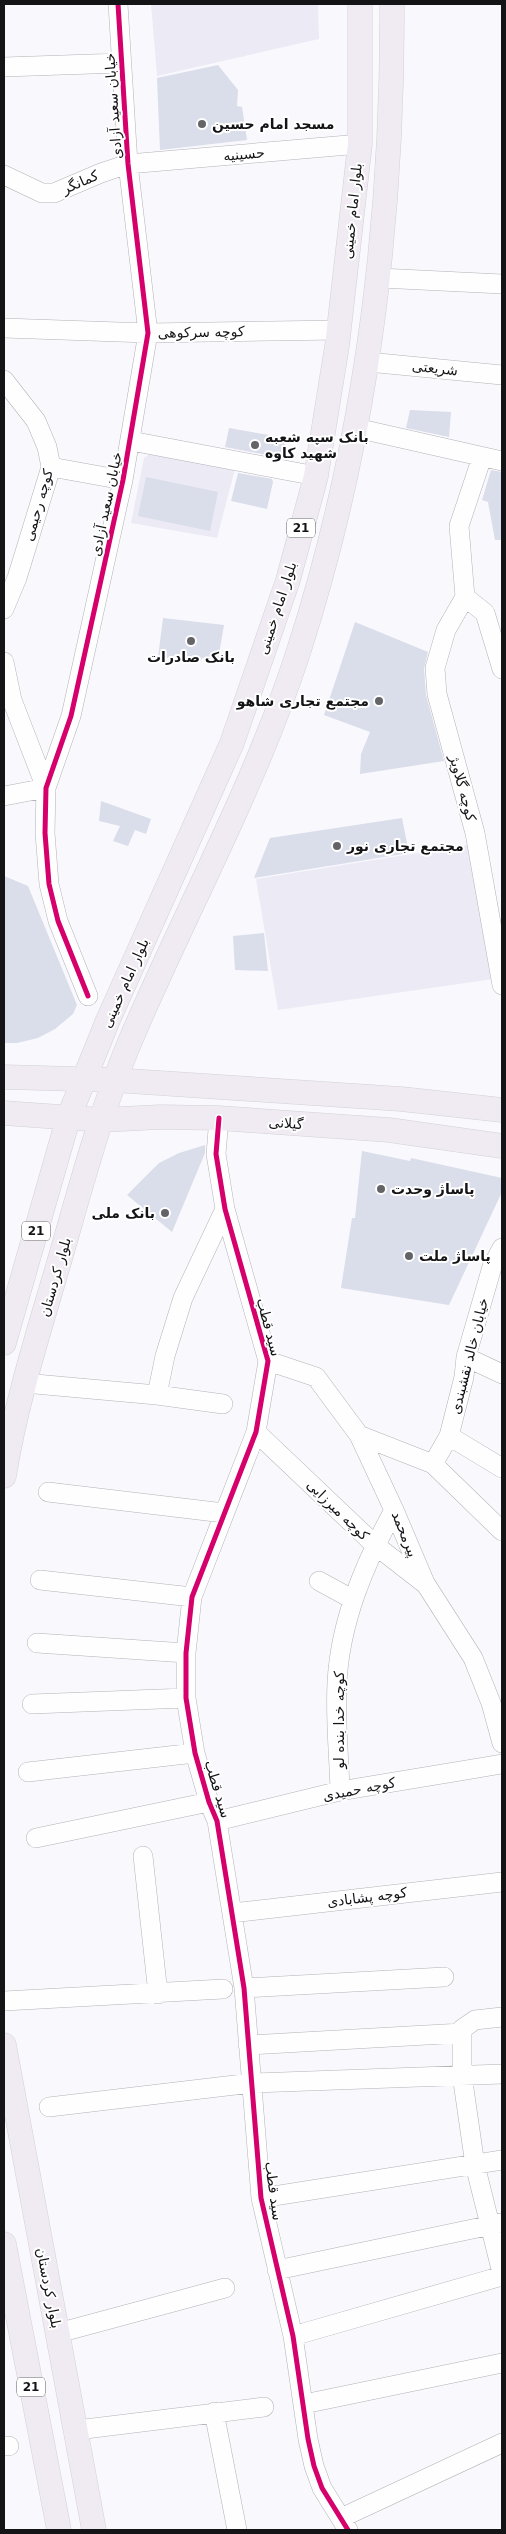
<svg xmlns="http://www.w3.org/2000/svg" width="506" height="2534" viewBox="0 0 506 2534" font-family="'DejaVu Sans','Noto Sans Arabic',sans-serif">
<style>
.built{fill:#eceaf5}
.building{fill:#daddea}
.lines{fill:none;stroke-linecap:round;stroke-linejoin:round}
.minor-casing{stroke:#b3b2b6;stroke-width:20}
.major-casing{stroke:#d2d2d4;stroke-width:25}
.minor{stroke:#fefeff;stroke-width:19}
.major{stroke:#f0eaf2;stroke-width:24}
.cycleway-casing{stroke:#fff;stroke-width:8}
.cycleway{stroke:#d6006c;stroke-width:5}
.poi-dot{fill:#646367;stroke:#fff;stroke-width:2}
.labels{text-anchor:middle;stroke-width:4;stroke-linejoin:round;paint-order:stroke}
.shield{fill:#fff;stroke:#5a5a5c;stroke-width:1}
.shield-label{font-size:12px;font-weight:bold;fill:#141316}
.street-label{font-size:14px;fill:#141316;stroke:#fff}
.poi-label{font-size:14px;font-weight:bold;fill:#141316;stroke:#fff;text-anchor:start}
</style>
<rect width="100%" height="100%" fill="#f9f8fd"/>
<path class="built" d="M151 4H318L319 39 157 76Z
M151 453 235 469 217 538 131 523 144 458Z
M473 844 493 979 278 1010 256 879Z"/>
<path class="building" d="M218 65 238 90 237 106 242 107 247 140 160 150 157 78Z
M410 410 451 412 449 437 406 428Z
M229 428 286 438 282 458 225 447Z
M491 470 502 472V540H495L488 502 482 500Z
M238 473 272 479 273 482 267 509 231 501Z
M146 477 218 492 210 531 138 516Z
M163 618 224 625 218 660 202 658 201 661 158 657Z
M355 622 428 652 424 669 426 695 444 761 360 774 361 754 370 732 324 715Z
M101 801 151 819 146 834 135 830 128 846 113 841 120 826 99 821Z
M402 818 409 853 254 878 270 838Z
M4 876 28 886 77 1005 73 1014 55 1029 38 1038 17 1043H4Z
M264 933 268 971 235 970 233 936Z
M205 1145V1153L172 1232 127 1195 159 1163 179 1153Z
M362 1151 410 1161 411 1158 502 1178V1192L449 1305 341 1288 352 1218H355Z"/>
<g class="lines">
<g class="minor-casing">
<path id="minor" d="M4 67 121 63
M4 175 42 193H54L101 173 128 164 360 144
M380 278 502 284
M4 328 148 333 339 330
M368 362 502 375
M4 380 36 421 47 447 51 467 17 578 4 609
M356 428 502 461
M131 441 316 476
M51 467 123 480
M465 597 446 630 435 668 437 694 475 833 502 985
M465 597 459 526 482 457
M465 597 485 613 502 669
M4 662 12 700 46 788 4 796
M88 996 58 921 49 884 45 833 46 788 71 716 123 480 148 333 128 164 118 4
M219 1118 216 1154 225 1209 268 1361 256 1432 192 1597 186 1653V1698L195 1753 209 1802 217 1821 244 1988 261 2198 293 2336 308 2439 314 2466 322 2488 348 2530
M466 1357 502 1374
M268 1361 316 1377 359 1435 394 1510 425 1583 473 1658 491 1703 502 1743
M24 1383 157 1395 223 1404
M157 1395 165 1356 183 1298 225 1209
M256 1432 375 1545 424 1583
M359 1435 433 1464 502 1531
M449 1436 502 1468
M433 1464 449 1436 464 1377 466 1357 492 1267 502 1248
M48 1492 224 1513
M40 1580 192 1597
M319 1581 352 1599
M37 1643 186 1653
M32 1704 186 1698
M28 1772 195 1753
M340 1791C339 1755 335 1719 337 1683 340 1621 365 1563 394 1510
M217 1821 340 1791 502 1764
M36 1838 209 1802
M143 1856 158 1994
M232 1913 502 1882
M244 1988 444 1977
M4 2001 223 1989
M502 2017 475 2020 462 2029V2075L475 2165 502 2273
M248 2045 462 2033
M49 2107 252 2083 502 2074
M261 2198 502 2160
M277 2270 501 2223
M58 2333 225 2288
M293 2336 502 2276
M304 2404 502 2363
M214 2412 237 2530
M77 2430 264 2407
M4 2446H9
M341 2518 502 2443"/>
</g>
<g class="major-casing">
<path id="major" d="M4 1077 114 1080 401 1099 502 1110
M4 1113 102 1120 160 1117 219 1118 389 1130 502 1146
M4 1343 68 1119 108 1020 232 743 288 580 316 476 337 346 360 144V4
M4 1476C16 1402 39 1331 60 1259 81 1186 101 1110 131 1039 186 910 256 784 299 650 367 439 393 224 392 4
M4 2045 94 2530
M4 2244 59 2530"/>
</g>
<use href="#minor" class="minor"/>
<use href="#major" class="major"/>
<g class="cycleway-casing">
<path id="cycleway" d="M88 996 58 921 49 884 45 833 46 788 71 716 123 480 148 333 128 164 118 4
M219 1118 216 1154 225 1209 268 1361 256 1432 192 1597 186 1653V1698L195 1753 209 1802 217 1821 244 1988 261 2198 293 2336 308 2439 314 2466 322 2488 348 2530"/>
</g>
<use href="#cycleway" class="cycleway"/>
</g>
<g class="poi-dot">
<circle cx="202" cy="124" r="5"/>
<circle cx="255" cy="445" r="5"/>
<circle cx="191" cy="641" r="5"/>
<circle cx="379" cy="701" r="5"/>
<circle cx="337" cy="846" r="5"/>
<circle cx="381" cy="1189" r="5"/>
<circle cx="165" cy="1213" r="5"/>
<circle cx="409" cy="1256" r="5"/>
</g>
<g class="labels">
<g class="shield">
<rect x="287" y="518.5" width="28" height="19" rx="4"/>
<rect x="22" y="1221.5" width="28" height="19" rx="4"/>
<rect x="17" y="2377.5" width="28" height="19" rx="4"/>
</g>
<g class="shield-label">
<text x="301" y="532">21</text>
<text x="36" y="1235">21</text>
<text x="31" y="2391">21</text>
</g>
<g class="street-label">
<text transform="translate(113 106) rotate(-94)" y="5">خیابان سعید آزادی</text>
<text transform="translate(244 154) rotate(-5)" y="5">حسینیه</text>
<text transform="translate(80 182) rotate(-24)" y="5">کمانگر</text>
<text transform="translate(352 211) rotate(-84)" y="5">بلوار امام خمینی</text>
<text transform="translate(201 332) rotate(-1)" y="5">کوچه سرکوهی</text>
<text transform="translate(435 368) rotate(6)" y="5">شریعتی</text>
<text transform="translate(106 504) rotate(-78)" y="5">خیابان سعید آزادی</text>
<text transform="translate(38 505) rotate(-74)" y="5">کوچه رحیمی</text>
<text transform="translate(277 608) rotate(-72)" y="5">بلوار امام خمینی</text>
<text transform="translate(463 788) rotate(75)" y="5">کوچه گلاویژ</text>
<text transform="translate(125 983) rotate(-66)" y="5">بلوار امام خمینی</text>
<text transform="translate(286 1123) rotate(4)" y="5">گیلانی</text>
<text transform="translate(55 1277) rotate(-74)" y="5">بلوار کردستان</text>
<text transform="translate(269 1327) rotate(75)" y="5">سید قطب</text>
<text transform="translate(469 1356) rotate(-76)" y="5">خیابان خالد نقشبندی</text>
<text transform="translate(338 1510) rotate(44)" y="5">کوچه میرزایی</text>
<text transform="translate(405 1534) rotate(68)" y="5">پیرمحمد</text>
<text transform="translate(339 1720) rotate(-90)" y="5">کوچه خدا بنده لو</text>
<text transform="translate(218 1789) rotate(73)" y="5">سید قطب</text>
<text transform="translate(359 1789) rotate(-11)" y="5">کوچه حمیدی</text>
<text transform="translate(367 1897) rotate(-7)" y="5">کوچه پشابادی</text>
<text transform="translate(274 2191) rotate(82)" y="5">سید قطب</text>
<text transform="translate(49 2288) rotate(79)" y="5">بلوار کردستان</text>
</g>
<g class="poi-label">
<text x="212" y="129">مسجد امام حسین</text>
<text x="265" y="442">بانک سپه شعبه<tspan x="265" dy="16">شهید کاوه</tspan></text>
<text x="191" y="662" text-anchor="middle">بانک صادرات</text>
<text x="369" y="706" text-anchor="end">مجتمع تجاری شاهو</text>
<text x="347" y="851">مجتمع تجاری نور</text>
<text x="391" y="1194">پاساژ وحدت</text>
<text x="155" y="1218" text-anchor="end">بانک ملی</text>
<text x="419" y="1261">پاساژ ملت</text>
</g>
</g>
<rect width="506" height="2534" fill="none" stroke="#141316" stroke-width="10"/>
</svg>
